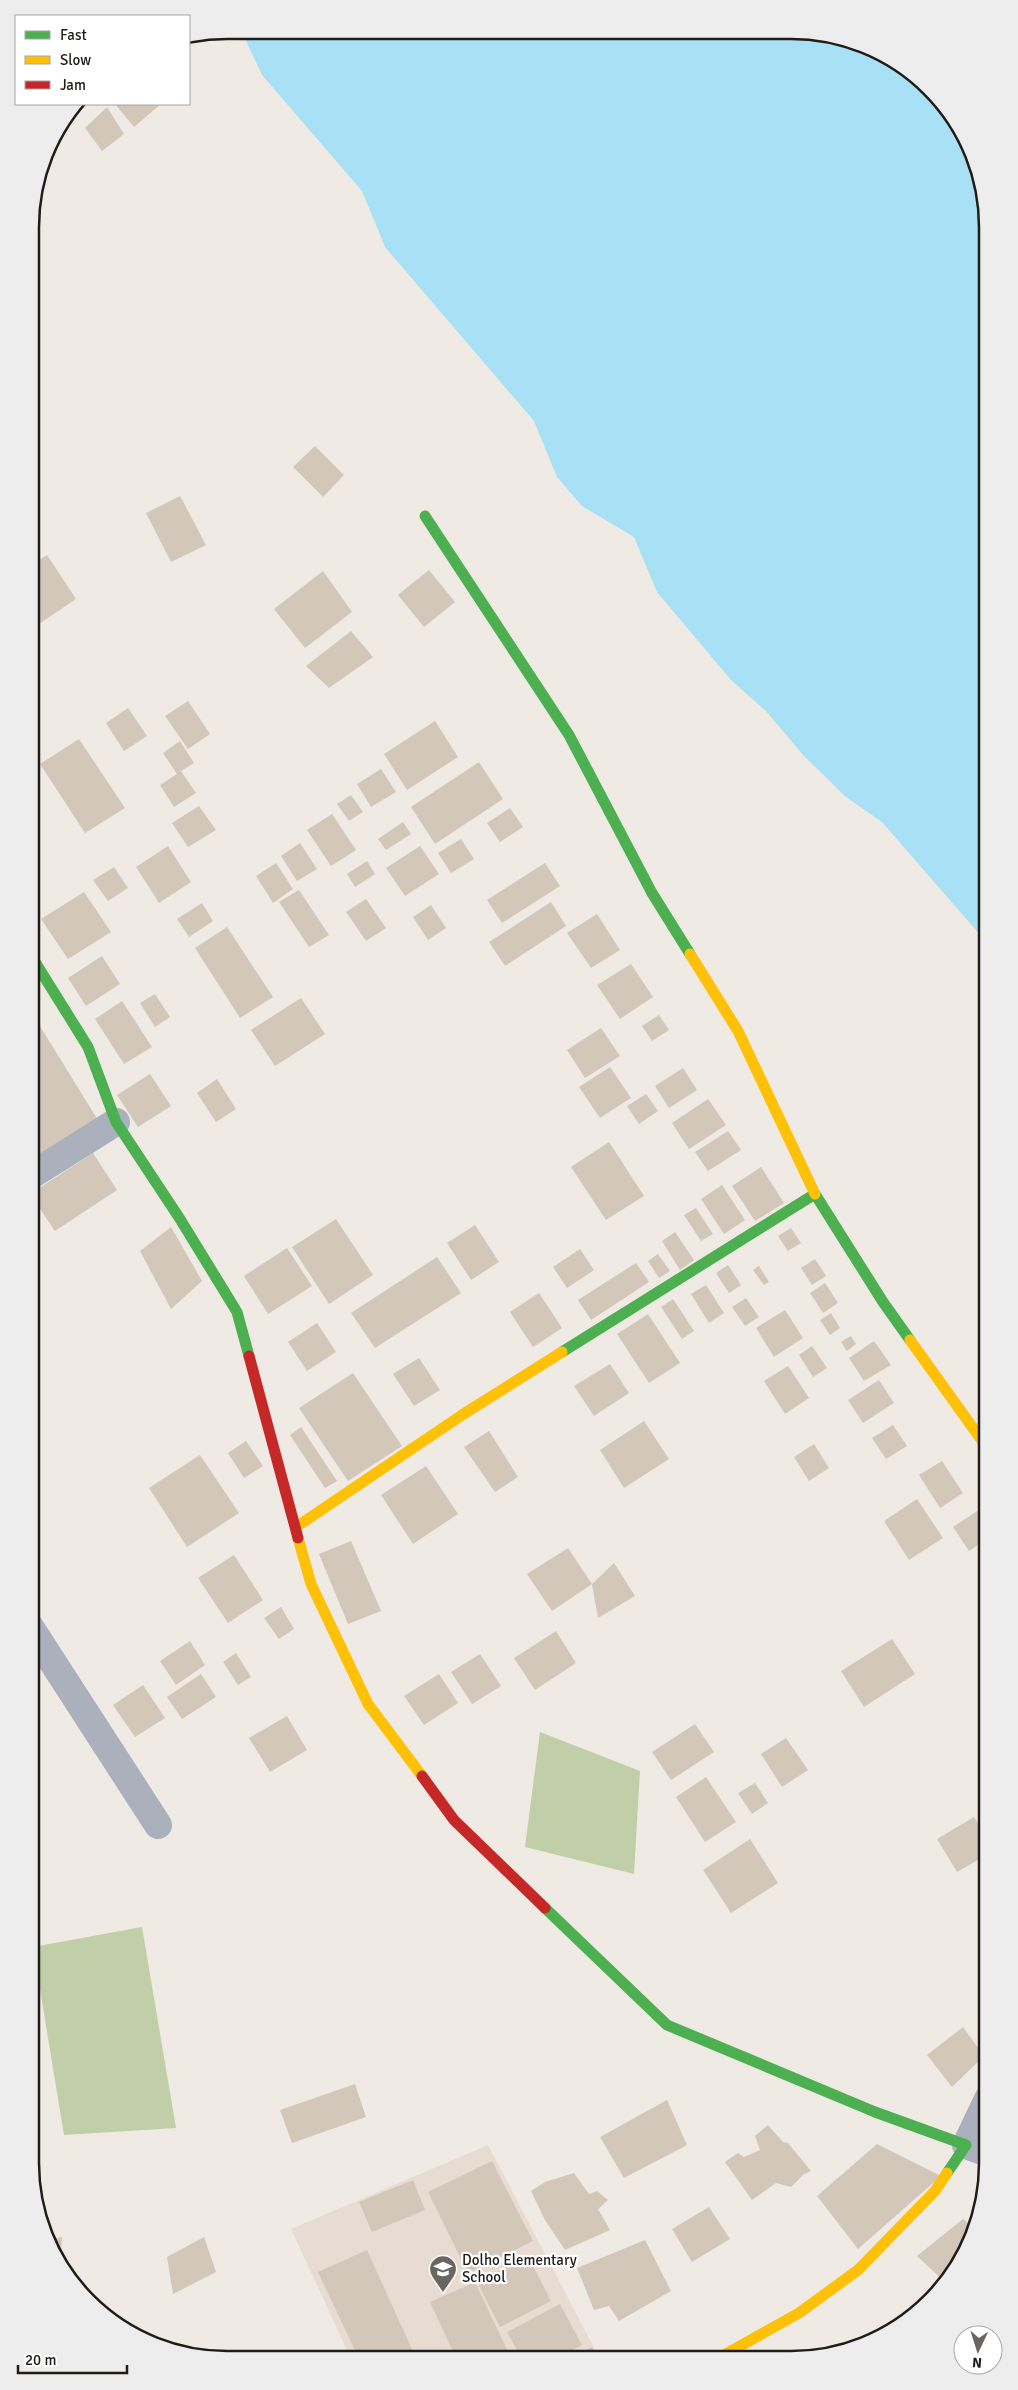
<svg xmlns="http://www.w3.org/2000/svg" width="1018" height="2390" viewBox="0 0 1018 2390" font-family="Signika,sans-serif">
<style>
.built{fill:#e8dcd2}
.forest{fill:#c1cfa9}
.water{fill:#a8e0f5}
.building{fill:#d3c7ba}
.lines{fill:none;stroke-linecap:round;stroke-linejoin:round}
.street{stroke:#aab0bc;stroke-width:28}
.fast{stroke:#4caf50;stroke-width:11}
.slow{stroke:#ffc107;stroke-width:11}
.jam{stroke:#c62828;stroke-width:11}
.labels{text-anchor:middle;stroke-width:4.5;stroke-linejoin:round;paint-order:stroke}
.poi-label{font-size:15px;fill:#201d19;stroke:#fff;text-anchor:start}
.rim{fill:none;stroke:#201d19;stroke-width:2.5}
</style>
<rect width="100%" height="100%" fill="#f0eae4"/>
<path class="built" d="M488 2145 600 2359 350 2357 291 2229Z"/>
<path class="forest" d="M540 1732 640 1771 634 1874 525 1847Z
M142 1927 176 2128 64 2135 33 1947Z"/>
<path class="water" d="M241 30 829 34 878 50 921 79 961 128 981 176 988 227V944L882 822 846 797 804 756 766 711 731 680 657 592 634 537 582 506 557 477 534 421 385 247 362 191 262 75Z"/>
<path class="building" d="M115 104H161L134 127Z
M107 107 124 134 102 151 85 128Z
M315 446 344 475 323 497 293 467Z
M180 496 206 545 171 562 146 513Z
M47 555 76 599 30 630V566Z
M429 570 455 602 424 627 398 595Z
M323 571 352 612 305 648 274 609Z
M351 631 373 657 329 688 306 666Z
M188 701 210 734 188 749 165 716Z
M128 708 147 736 124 751 106 723Z
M435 721 458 757 407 790 384 754Z
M79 739 125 808 85 833 40 764Z
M180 741 194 763 181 771 196 793 174 807 160 785 177 774 163 753Z
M479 762 503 799 435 844 411 807Z
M381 769 396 792 371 807 357 784Z
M351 795 363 812 349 821 337 804Z
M199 806 216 830 188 847 172 823Z
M510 808 523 827 500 842 487 823Z
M332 814 356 850 331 866 307 830Z
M403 822 411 834 386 850 378 839Z
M461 839 474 859 451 873 438 853Z
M300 843 317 869 297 881 281 856Z
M168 846 191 882 159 903 136 867Z
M420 846 439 874 405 896 386 868Z
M367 861 375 874 355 887 347 874Z
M276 863 293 889 273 903 256 876Z
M545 863 560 886 502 923 487 900Z
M114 867 128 888 108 901 93 880Z
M299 890 329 935 309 947 279 902Z
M84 892 111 932 68 959 41 919Z
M366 899 386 928 366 941 346 912Z
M551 902 566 926 505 966 489 942Z
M202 903 213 921 189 937 177 919Z
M431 905 446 928 428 940 413 917Z
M597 914 620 950 591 968 567 933Z
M227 927 273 997 240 1018 195 948Z
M102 956 120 984 86 1006 68 978Z
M631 964 653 997 620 1019 597 985Z
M155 994 170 1017 155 1027 140 1003Z
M301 998 325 1034 275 1066 251 1030Z
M122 1001 152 1047 124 1064 95 1019Z
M30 1010 101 1125 30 1168Z
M659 1015 669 1030 652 1041 642 1026Z
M601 1028 620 1056 585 1078 567 1050Z
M610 1067 631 1098 600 1118 579 1087Z
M683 1068 697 1090 669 1108 655 1086Z
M150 1074 171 1106 138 1127 117 1095Z
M217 1079 236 1109 216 1122 197 1093Z
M646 1094 658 1111 639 1124 627 1106Z
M708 1099 726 1125 689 1149 672 1123Z
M728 1131 741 1150 708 1171 695 1152Z
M609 1142 644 1196 606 1220 571 1167Z
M93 1153 117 1190 55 1231 30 1194Z
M761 1167 784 1203 755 1221 732 1186Z
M722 1185 745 1220 724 1234 701 1199Z
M696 1208 713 1234 701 1241 684 1215Z
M336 1219 373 1275 329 1304 292 1247Z
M475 1225 499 1262 471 1280 447 1243Z
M171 1227 202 1281 171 1309 140 1251Z
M791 1228 801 1243 788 1251 778 1236Z
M675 1232 694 1260 680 1270 662 1241Z
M287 1248 312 1286 268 1314 244 1276Z
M580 1249 594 1270 567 1288 553 1267Z
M658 1254 670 1271 659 1278 648 1261Z
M437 1257 461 1293 375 1348 351 1313Z
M815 1259 826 1276 812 1285 801 1268Z
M636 1263 649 1282 591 1320 578 1300Z
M728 1265 741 1285 729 1293 716 1273Z
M759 1266 769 1282 764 1285 753 1270Z
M825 1283 838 1303 823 1313 810 1293Z
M706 1285 724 1313 709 1323 691 1294Z
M539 1293 562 1328 533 1347 510 1312Z
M746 1298 759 1317 745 1326 732 1307Z
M673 1299 694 1331 682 1339 661 1307Z
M785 1310 803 1338 774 1357 756 1328Z
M831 1313 840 1328 830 1335 820 1320Z
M648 1314 680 1363 649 1383 617 1334Z
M317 1323 336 1352 307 1371 288 1342Z
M851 1336 856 1344 847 1351 841 1342Z
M874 1341 891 1365 864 1381 849 1358Z
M812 1346 827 1368 813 1377 799 1355Z
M419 1358 440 1390 414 1406 393 1374Z
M610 1364 629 1393 594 1416 574 1386Z
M788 1366 809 1398 785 1414 764 1381Z
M353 1373 402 1446 348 1481 299 1408Z
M879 1380 894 1403 863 1423 848 1400Z
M644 1421 669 1459 624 1488 600 1450Z
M893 1425 907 1446 886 1459 872 1438Z
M301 1427 337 1481 325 1488 290 1435Z
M489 1431 518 1477 495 1492 464 1447Z
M246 1441 263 1466 244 1478 228 1453Z
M814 1444 829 1468 809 1481 794 1457Z
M200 1455 239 1513 187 1547 149 1488Z
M942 1461 963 1493 940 1508 919 1475Z
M426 1466 458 1514 413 1544 381 1495Z
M917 1499 943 1538 909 1560 884 1521Z
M988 1504V1538L969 1551 953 1527Z
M351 1541 381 1611 348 1624 319 1554Z
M568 1548 592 1584 552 1611 527 1574Z
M234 1555 263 1600 228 1623 198 1578Z
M614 1563 635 1596 598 1618 592 1584Z
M281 1607 294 1629 279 1639 264 1618Z
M556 1631 576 1663 535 1690 514 1658Z
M892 1639 915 1674 864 1707 841 1671Z
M190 1641 205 1665 176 1685 160 1661Z
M236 1653 251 1677 238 1685 223 1662Z
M480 1654 501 1686 472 1704 451 1672Z
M201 1674 216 1697 182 1719 167 1697Z
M439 1674 458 1703 424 1725 404 1696Z
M143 1685 165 1718 135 1737 113 1705Z
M287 1716 307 1750 270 1772 249 1738Z
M695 1724 714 1752 671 1780 652 1752Z
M786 1738 808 1770 782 1787 761 1754Z
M706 1777 736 1822 705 1842 676 1797Z
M755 1783 768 1803 752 1814 738 1793Z
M974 1817 988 1839V1854L957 1872 937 1839Z
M750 1839 778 1883 731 1913 703 1870Z
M963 2027 984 2056 952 2087 927 2055Z
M355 2084 366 2117 292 2143 280 2110Z
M667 2100 687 2145 624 2178 600 2137Z
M768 2125 783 2142 788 2143 811 2171 804 2174 791 2187 776 2183 752 2200 725 2162 738 2153 744 2157 760 2150 755 2136Z
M877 2144 941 2176 858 2249 817 2196Z
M492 2161 533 2241 468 2273 428 2192Z
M574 2173 589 2194 597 2191 608 2200 598 2209 610 2230 565 2250 545 2220 531 2191 545 2182Z
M413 2180 425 2210 372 2232 359 2202Z
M709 2207 730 2239 692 2262 672 2229Z
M963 2219 975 2229 973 2238 947 2284 917 2256Z
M62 2237 61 2254 54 2256 47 2240Z
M204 2237 216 2272 173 2294 167 2257Z
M645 2240 671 2291 619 2321 609 2306 594 2310 577 2268Z
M367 2250 416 2358 358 2357 318 2272Z
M528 2256 551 2301 500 2327 477 2282Z
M475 2282 511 2358H456L430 2302Z
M560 2304 582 2345 556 2359 521 2358 507 2332Z
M592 2347 598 2359H571Z"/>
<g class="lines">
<path class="street" d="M30 1176 116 1122
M30 1627 158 1825
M988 2153 966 2145 988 2099"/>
<path class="fast" d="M425 516 569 735 652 893 690 954
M30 954 88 1047 116 1122 180 1219 237 1312 249 1356
M562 1352 815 1194 883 1302 910 1340
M545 1908 667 2025 875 2112 966 2145 947 2173"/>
<path class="slow" d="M690 954 738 1031 815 1194
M910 1340 988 1449
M296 1527 462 1415 562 1352
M298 1538 311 1584 368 1704 422 1776
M715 2360 799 2313 858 2270 935 2191 947 2173"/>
<path class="jam" d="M249 1356 298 1538
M422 1776 454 1820 545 1908"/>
</g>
<defs>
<g id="school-pin" transform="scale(1.4375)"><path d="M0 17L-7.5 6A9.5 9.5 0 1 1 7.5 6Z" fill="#696560" stroke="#fff"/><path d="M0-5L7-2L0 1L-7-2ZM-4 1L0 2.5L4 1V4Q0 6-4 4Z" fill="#fff"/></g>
</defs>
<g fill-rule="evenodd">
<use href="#school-pin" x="443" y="2269"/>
</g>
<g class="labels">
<g class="poi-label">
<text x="462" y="2265">Dolho Elementary<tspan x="462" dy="17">School</tspan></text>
</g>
</g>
<path d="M0 0H1018V2390H0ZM227 39H791A188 188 0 0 1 979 227V2163A188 188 0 0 1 791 2351H227A188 188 0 0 1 39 2163V227A188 188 0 0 1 227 39Z" fill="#ededed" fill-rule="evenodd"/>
<path class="rim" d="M227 39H791A188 188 0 0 1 979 227V2163A188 188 0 0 1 791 2351H227A188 188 0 0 1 39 2163V227A188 188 0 0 1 227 39Z"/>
<rect x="15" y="15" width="175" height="90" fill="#ffffff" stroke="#a6a5a3"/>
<rect x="25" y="31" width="25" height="8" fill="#4caf50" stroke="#a6a5a3"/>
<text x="60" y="40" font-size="15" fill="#201d19">Fast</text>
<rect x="25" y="56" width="25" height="8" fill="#ffc107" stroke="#a6a5a3"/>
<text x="60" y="65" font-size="15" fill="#201d19">Slow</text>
<rect x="25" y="81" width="25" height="8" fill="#c62828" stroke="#a6a5a3"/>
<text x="60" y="90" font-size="15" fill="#201d19">Jam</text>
<g transform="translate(978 2350) rotate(184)"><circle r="24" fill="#ffffff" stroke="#a6a5a3"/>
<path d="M0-4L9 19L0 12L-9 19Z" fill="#696560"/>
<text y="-8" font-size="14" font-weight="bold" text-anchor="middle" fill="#201d19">N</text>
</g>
<path d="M18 2365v8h109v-8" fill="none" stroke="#201d19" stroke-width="2.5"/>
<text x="25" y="2365" font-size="15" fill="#201d19" stroke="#ffffff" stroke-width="4" paint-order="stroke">20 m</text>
</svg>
